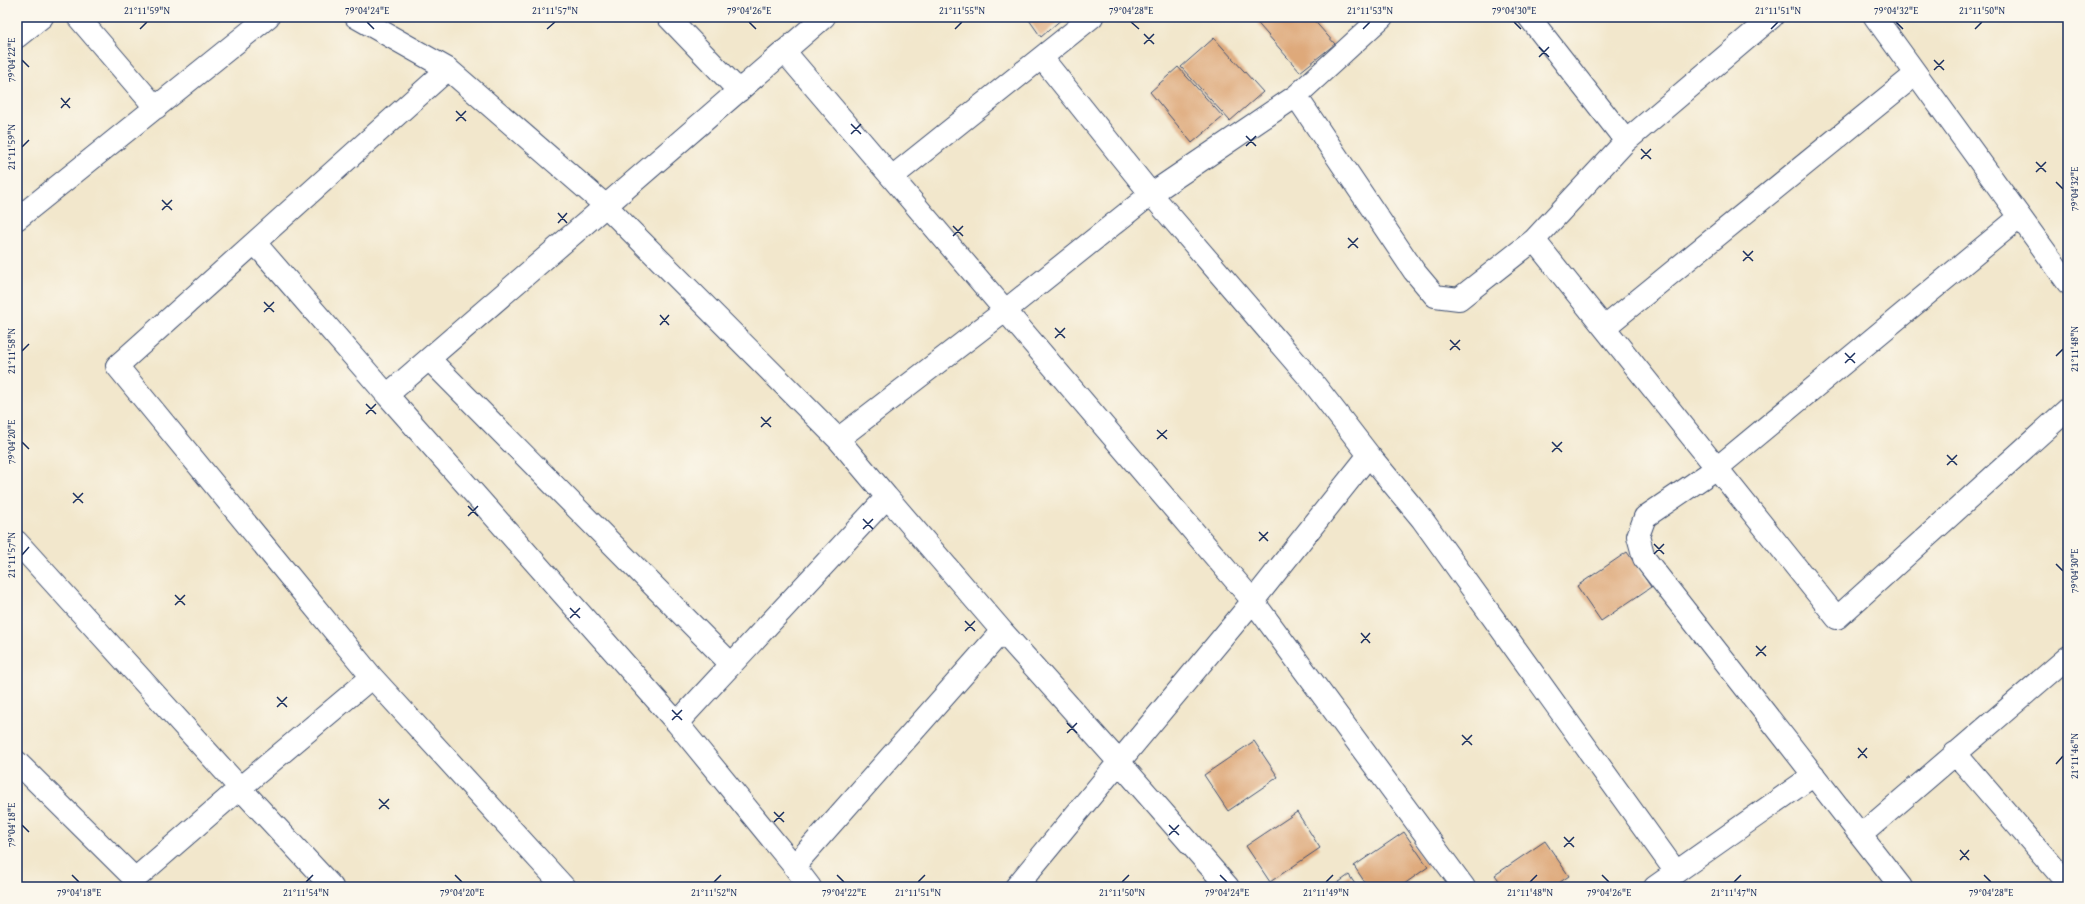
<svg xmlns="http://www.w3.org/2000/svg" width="2085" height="904" viewBox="0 0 2085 904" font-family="'Gentium Book Plus',serif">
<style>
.building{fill:#dea97a}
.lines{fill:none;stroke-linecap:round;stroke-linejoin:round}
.minor-casing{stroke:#3b4b6e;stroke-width:24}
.minor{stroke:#fff;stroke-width:22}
.ticks{fill:none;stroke:#1b2f5e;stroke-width:1.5}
.neatline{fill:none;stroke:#1b2f5e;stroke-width:1.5}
.ticks-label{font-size:10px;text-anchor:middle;fill:#1b2f5e}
</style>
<rect width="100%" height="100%" fill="#fbf7ec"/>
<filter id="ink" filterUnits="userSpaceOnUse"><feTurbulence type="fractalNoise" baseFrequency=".025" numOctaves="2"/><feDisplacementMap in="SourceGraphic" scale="8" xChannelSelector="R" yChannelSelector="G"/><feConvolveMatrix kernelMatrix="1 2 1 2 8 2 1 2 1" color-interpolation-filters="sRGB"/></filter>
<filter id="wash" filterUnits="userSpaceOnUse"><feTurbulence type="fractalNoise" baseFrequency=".012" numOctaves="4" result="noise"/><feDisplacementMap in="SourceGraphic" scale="16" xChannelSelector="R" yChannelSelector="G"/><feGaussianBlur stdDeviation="0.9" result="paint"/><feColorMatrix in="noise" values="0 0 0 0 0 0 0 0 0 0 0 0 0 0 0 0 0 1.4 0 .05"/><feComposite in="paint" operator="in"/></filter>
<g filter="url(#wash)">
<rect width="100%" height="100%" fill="#f2e7cc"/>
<g id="blocks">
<path class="building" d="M1027 17H1064L1041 37Z
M1256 17H1311L1335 44 1300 72 1254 19Z
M1214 38 1263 92 1230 121 1181 67Z
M1178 67 1223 117 1192 143 1150 92Z
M1627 552 1651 587 1601 621 1577 586Z
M1254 741 1278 777 1228 811 1204 775Z
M1297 812 1320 848 1270 882 1246 846Z
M1404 832 1428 867 1400 887H1368L1354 866Z
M1545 841 1569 876 1553 887H1504L1495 875Z
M1349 875 1357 887H1332Z"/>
</g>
</g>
<g filter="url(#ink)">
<use href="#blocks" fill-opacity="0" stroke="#3b4b6e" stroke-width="1"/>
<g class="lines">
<g class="minor-casing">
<path id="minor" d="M78 17 156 108
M356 17 448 69 606 206 838 439
M668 17 739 91
M824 17 387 395 677 723 887 497 838 439 1006 310 1151 194 1296 96 1382 17
M1875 17 2068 283
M17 37 42 17
M784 51 1253 601 1464 887
M1042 58 1151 194 1311 380 1369 455 1422 519 1676 872
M1296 96 1414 271 1435 296 1459 299 1534 240 1626 141 1529 17
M1626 141 1772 17
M892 177 1092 17
M17 219 268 17
M1534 240 1837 618 2068 409
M255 243 387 395
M1605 327 1916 74
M429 359 731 664
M887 497 1002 631
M17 542 240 788 135 879 17 762
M372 677 564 887
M677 723 794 866
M1955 753 2068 884
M1861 835 2068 657
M332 887 240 788 372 677 117 366 448 69
M810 887 794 866 1002 631 1119 762 1016 887
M1228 887 1119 762 1253 601 1369 455
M1655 887 1814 775
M1901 887 1644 558 1638 536 1645 517 1717 468 2020 217"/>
</g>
<use href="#minor" class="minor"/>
</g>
</g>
<path class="ticks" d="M367 22 374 29M749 22 756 29M1131 22 1139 29M1514 22 1521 29M1896 22 1903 29M140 29 147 22M547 29 555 22M955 29 962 22M1363 29 1370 22M1771 29 1778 22M1975 29 1982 22M1144 34 1154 44M1144 44 1154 34M1539 47 1549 57M1539 57 1549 47M22 60 29 67M1934 60 1944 70M1934 70 1944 60M61 98 70 108M61 108 70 98M456 111 466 121M456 121 466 111M851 124 861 134M851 134 861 124M1246 136 1256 146M1246 146 1256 136M22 147 29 140M1641 149 1651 159M1641 159 1651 149M2036 162 2046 172M2036 172 2046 162M2056 182 2063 189M162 200 172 210M162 210 172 200M558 213 567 223M558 223 567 213M953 226 963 236M953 236 963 226M1348 238 1358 248M1348 248 1358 238M1743 251 1753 261M1743 261 1753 251M264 302 274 312M264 312 274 302M660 315 669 325M660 325 669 315M1055 328 1065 338M1055 338 1065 328M1450 340 1460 350M1450 350 1460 340M22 351 29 344M1845 353 1855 363M2056 356 2063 349M1845 363 1855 353M366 404 376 414M366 414 376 404M761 417 771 427M761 427 771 417M1157 430 1167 439M1157 439 1167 430M22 442 29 449M1552 442 1562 452M1552 452 1562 442M1947 455 1957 465M1947 465 1957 455M73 493 83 503M73 503 83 493M468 506 478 516M468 516 478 506M863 519 873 529M863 529 873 519M1259 532 1268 541M1259 541 1268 532M1654 544 1664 554M1654 554 1664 544M22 555 29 547M2056 564 2063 571M175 595 185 605M175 605 185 595M570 608 580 618M570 618 580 608M965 621 975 631M965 631 975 621M1361 633 1370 643M1361 643 1370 633M1756 646 1766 656M1756 656 1766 646M277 697 287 707M277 707 287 697M672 710 682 720M672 720 682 710M1067 723 1077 733M1067 733 1077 723M1462 735 1472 745M1462 745 1472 735M1858 748 1867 758M1858 758 1867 748M2056 764 2063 756M379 799 389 809M379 809 389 799M774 812 784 822M774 822 784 812M22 825 29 832M1169 825 1179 835M1169 835 1179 825M1564 837 1574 847M1564 847 1574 837M1960 850 1969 860M1960 860 1969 850M72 875 79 882M455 875 462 882M837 875 844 882M1220 875 1227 882M1602 875 1609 882M1984 875 1991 882M306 882 313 875M714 882 721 875M918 882 925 875M1122 882 1129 875M1326 882 1333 875M1530 882 1537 875M1734 882 1741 875"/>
<rect width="2085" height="904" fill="none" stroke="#fbf7ec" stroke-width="44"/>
<rect x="22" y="22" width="2041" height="860" class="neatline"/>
<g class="ticks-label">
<text x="147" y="14">21°11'59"N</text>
<text x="367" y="14">79°04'24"E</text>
<text x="555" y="14">21°11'57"N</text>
<text x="749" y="14">79°04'26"E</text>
<text x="962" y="14">21°11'55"N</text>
<text x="1131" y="14">79°04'28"E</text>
<text x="1370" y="14">21°11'53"N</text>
<text x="1514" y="14">79°04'30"E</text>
<text x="1778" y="14">21°11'51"N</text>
<text x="1896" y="14">79°04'32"E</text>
<text x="1982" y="14">21°11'50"N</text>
<text transform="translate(11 60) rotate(-90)" y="4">79°04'22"E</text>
<text transform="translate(11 147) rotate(-90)" y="4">21°11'59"N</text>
<text transform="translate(2074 189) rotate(-90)" y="4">79°04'32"E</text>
<text transform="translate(2074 349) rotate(-90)" y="4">21°11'48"N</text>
<text transform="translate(11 351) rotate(-90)" y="4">21°11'58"N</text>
<text transform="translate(11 442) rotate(-90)" y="4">79°04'20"E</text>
<text transform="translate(11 555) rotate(-90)" y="4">21°11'57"N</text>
<text transform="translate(2074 571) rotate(-90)" y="4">79°04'30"E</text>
<text transform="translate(2074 756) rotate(-90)" y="4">21°11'46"N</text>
<text transform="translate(11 825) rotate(-90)" y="4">79°04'18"E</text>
<text x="79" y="896">79°04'18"E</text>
<text x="306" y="896">21°11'54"N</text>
<text x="462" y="896">79°04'20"E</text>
<text x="714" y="896">21°11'52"N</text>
<text x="844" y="896">79°04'22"E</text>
<text x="918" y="896">21°11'51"N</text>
<text x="1122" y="896">21°11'50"N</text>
<text x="1227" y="896">79°04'24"E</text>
<text x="1326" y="896">21°11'49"N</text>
<text x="1530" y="896">21°11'48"N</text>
<text x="1609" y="896">79°04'26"E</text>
<text x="1734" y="896">21°11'47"N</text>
<text x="1991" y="896">79°04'28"E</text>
</g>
</svg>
